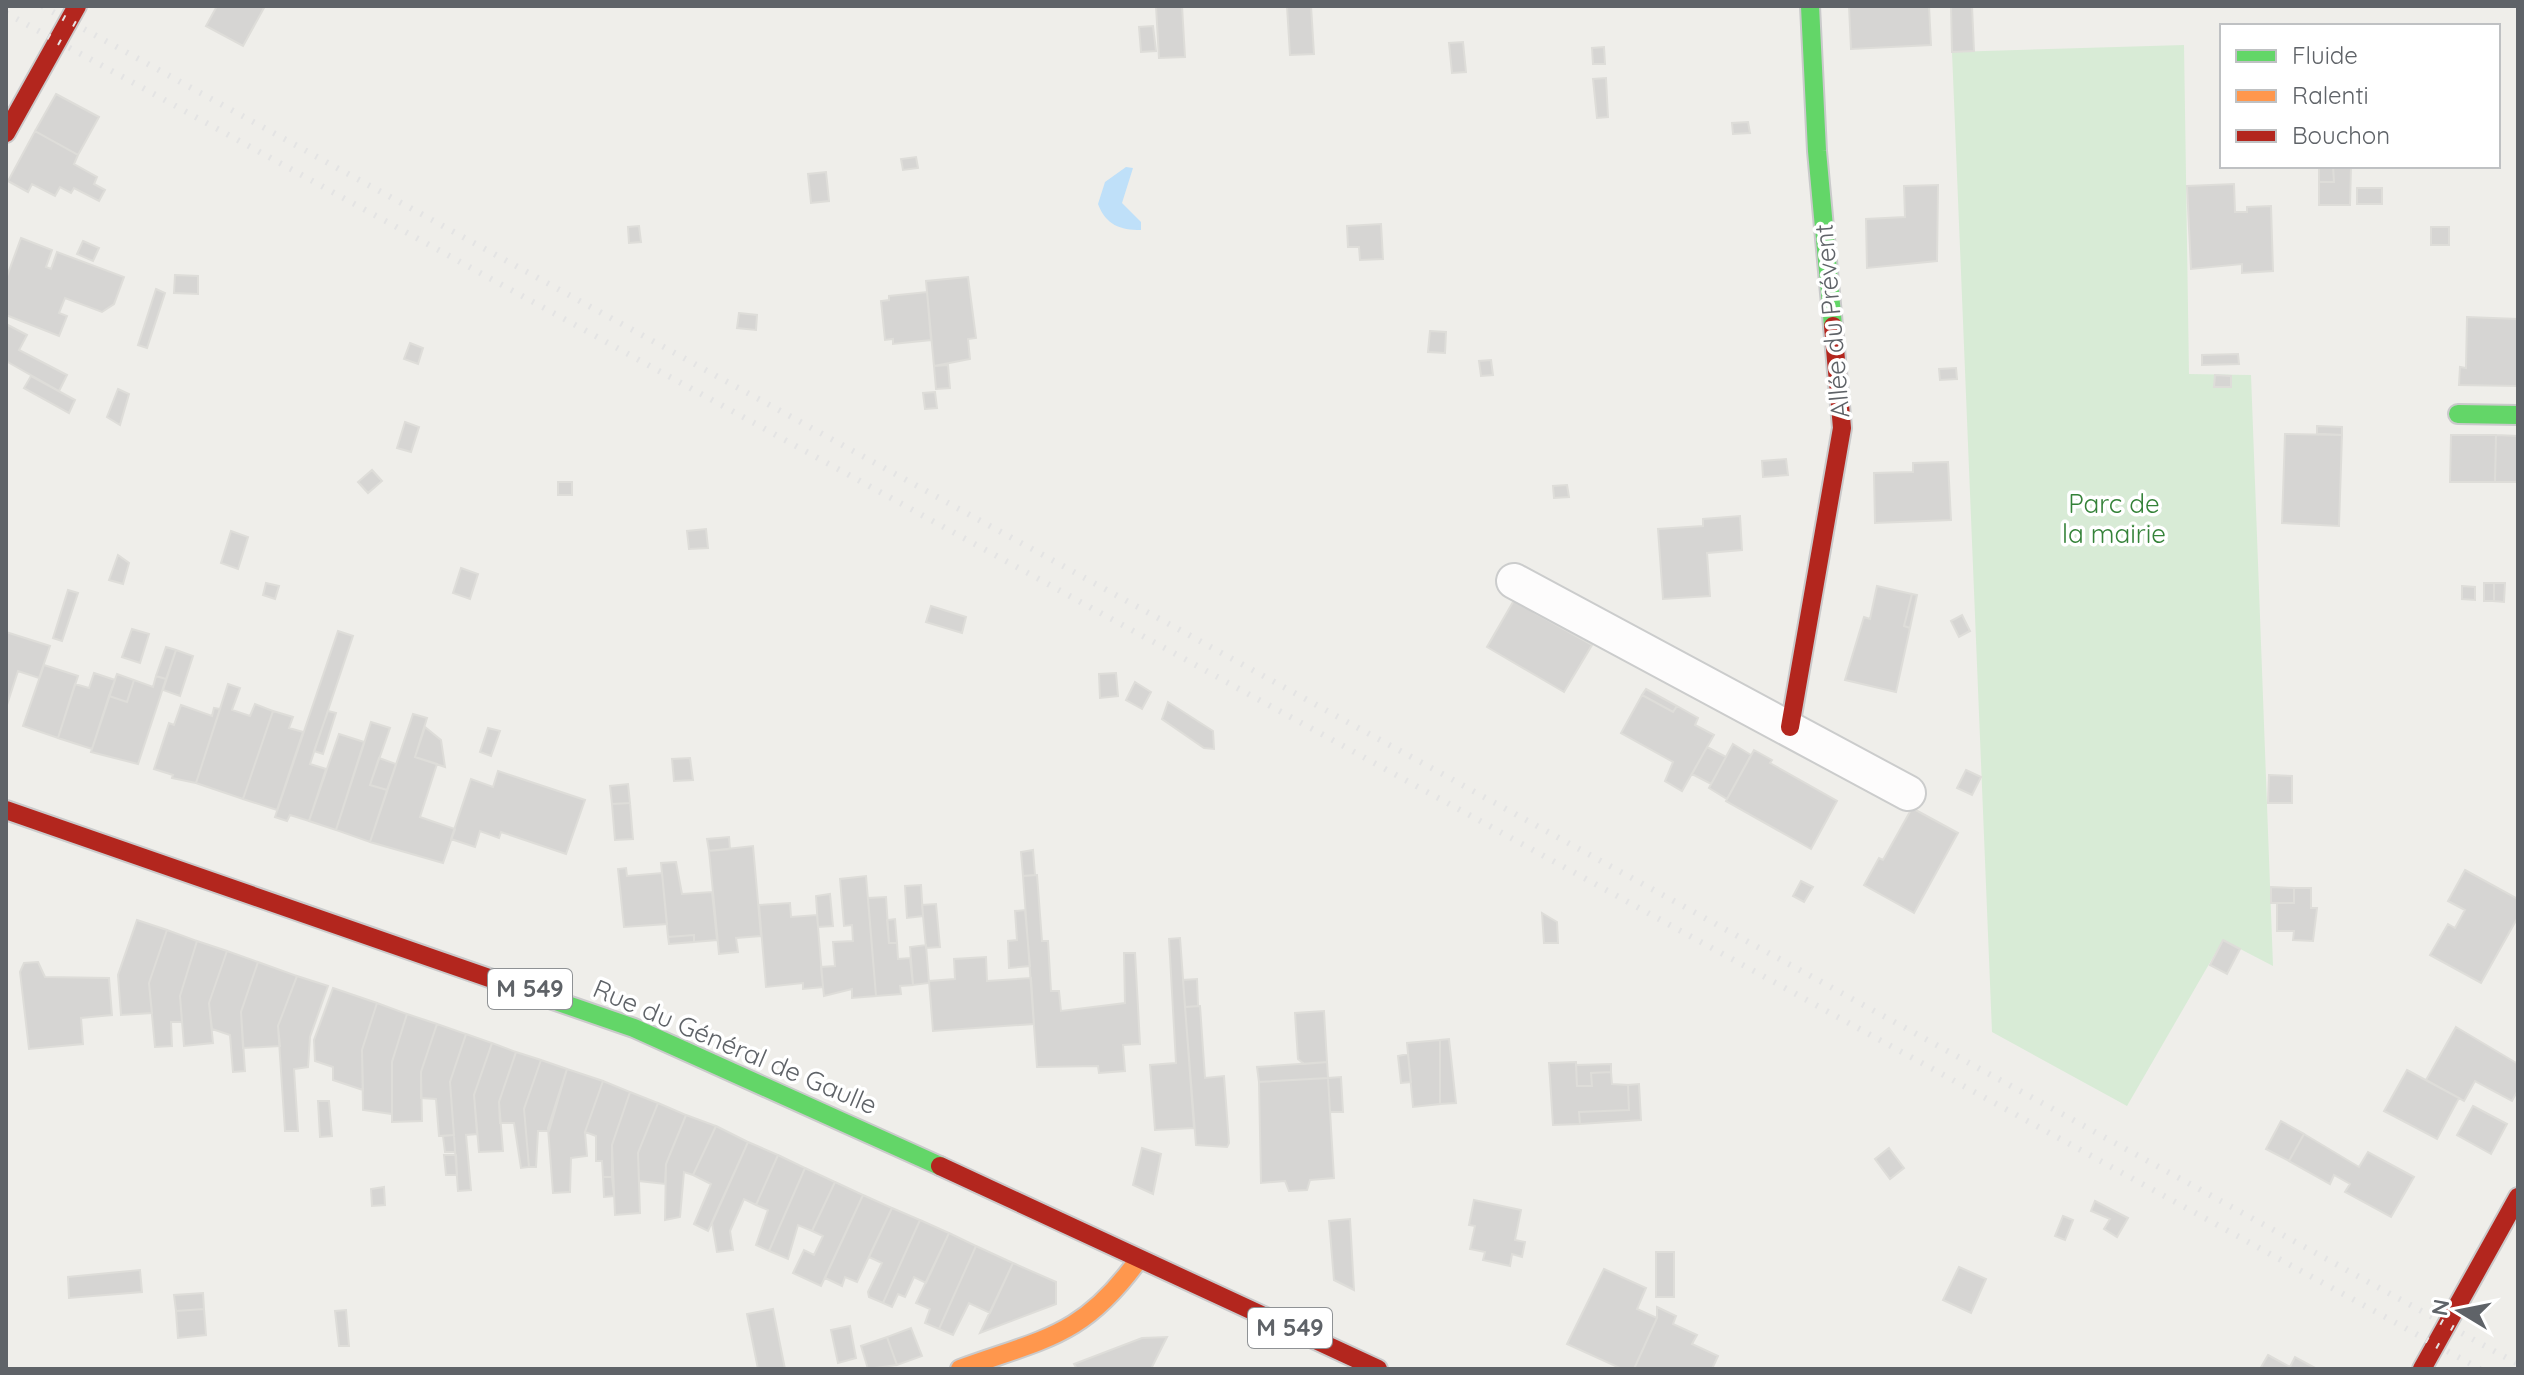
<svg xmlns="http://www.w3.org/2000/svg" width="2524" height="1375" viewBox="0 0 2524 1375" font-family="Quicksand,sans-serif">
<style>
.green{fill:#d8ebd6}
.water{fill:#bfe0f9}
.building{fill:#d6d5d3;stroke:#deddd9;stroke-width:2}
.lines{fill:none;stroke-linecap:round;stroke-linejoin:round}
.street-casing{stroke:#cbcccc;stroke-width:38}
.fast-casing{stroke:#cacacb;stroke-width:22}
.slow-casing{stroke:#cacacb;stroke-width:22}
.jam-casing{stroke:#cacacb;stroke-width:22}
.street{stroke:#fdfcfc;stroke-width:34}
.fast{stroke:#63d668;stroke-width:18}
.slow{stroke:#ff974d;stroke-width:18}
.jam{stroke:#b3261e;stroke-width:18}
.rail{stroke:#e4e4e4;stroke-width:6;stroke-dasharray:2 10;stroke-linecap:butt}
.labels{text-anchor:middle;stroke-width:7;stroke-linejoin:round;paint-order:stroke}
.shield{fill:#fff;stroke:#8f9295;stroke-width:2}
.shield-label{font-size:24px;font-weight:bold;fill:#5f6368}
.street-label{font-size:26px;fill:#5f6368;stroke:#fff}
.park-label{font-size:26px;fill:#348238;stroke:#fff}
</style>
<rect width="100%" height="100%" fill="#efeeea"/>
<path class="green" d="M2184 45 2189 374 2251 375 2273 966 2223 940 2127 1106 1992 1032 1952 52Z"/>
<path class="water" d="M1126 167 1133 168 1122 203 1141 222V230C1120 230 1106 225 1098 204L1105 182Z"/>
<path class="building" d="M217 6H265L243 46 206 26Z
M1156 6H1182L1185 57 1159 58Z
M1287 6H1311L1314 54 1290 55Z
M1849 6H1929L1931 45 1851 49Z
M1951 6H1972L1974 51 1952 52Z
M1153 26 1156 51 1141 52 1139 27Z
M1463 42 1466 72 1452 73 1449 43Z
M1604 47 1605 64H1593L1592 48Z
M1606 78 1608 117 1597 118 1593 79Z
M56 94 99 117 78 155 35 131Z
M1748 122 1750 133 1733 134 1732 123Z
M35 131 78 155 74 164 97 177 94 184 105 190 99 201 74 188 71 193 60 187 55 196 32 184 28 192 8 181Z
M916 157 918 168 903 170 901 159Z
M2319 166H2333L2334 182H2319Z
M2333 166H2351L2350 205H2319V182H2334Z
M826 172 829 201 811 203 808 174Z
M2234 184 2235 212H2247V207L2271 206 2273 271 2242 273V264L2191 269 2187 186Z
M1938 185 1937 261 1867 268 1866 219 1905 217 1904 186Z
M2357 188H2382V204H2357Z
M1381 224 1383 259 1360 260 1359 247H1348L1347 226Z
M639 226 641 242 629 243 628 227Z
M2431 227H2449V245H2431Z
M21 238 52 250 46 267 51 269 57 252 124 277 114 304 102 312 65 298 59 313 67 316 59 336 6 315V279Z
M83 241 99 248 93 261 77 254Z
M175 275 198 276V294L174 293Z
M968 277 976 338 968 339 970 359 934 366 926 281Z
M156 289 165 293 147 348 138 345Z
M927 292 931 340 893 344V339L885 340 881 301 889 300V296Z
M739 313 757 315 756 330 737 328Z
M2467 317 2518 319V386L2459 385 2460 367 2466 368Z
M6 324 27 335 19 350 67 375 59 391 6 361Z
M1430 331 1446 332 1445 353 1428 352Z
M410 343 423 348 418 364 404 359Z
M2238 354 2239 364 2202 365V355Z
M1491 360 1493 375 1481 376 1479 361Z
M948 365 950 388 936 389 934 366Z
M1956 368 1957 379 1940 380 1939 369Z
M2215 375 2231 376V387H2214Z
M31 376 75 400 69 413 24 388Z
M118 389 129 394 120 425 107 417Z
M935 392 937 408 925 409 923 393Z
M405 422 419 427 411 452 397 448Z
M2317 426 2342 427V435L2317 434Z
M2285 434 2342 435 2339 526 2282 523Z
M2451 435H2496L2495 482H2450Z
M2496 435 2518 436V482H2495Z
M1786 459 1788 475 1763 477 1762 461Z
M1948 462 1951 520 1875 523 1874 473 1913 472V463Z
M372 470 382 481 368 493 358 482Z
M558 482H572V495H558Z
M1567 485 1569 497 1554 498 1553 486Z
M1740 516 1742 550 1707 553 1710 596 1663 599 1658 529 1703 526V519Z
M706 529 708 548 689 549 687 531Z
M231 531 248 537 238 569 221 563Z
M118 555 129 563 123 584 109 580Z
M461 568 478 574 470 599 453 593Z
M266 583 279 586 275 599 263 595Z
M2484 583H2494V601H2484Z
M2494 583H2505L2504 602 2494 601Z
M1877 586 1912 594 1904 626 1910 628 1896 692 1845 680 1864 617 1870 619Z
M2462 586 2475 587V600L2462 599Z
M68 590 78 593 62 641 53 638Z
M1912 594 1917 595 1910 628 1904 626Z
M1517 595 1538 607 1535 613 1592 645 1564 692 1487 647Z
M931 606 966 617 962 633 926 622Z
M1962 615 1970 631 1959 637 1951 621Z
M132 629 149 634 140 663 122 657Z
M338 631 353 636 310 764 326 769 309 821 290 815 287 821 275 817Z
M6 632 50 646 39 678 18 671 6 708Z
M166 647 176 650 166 679 156 676Z
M176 650 193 656 180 696 163 690Z
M44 665 78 676 58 738 23 726Z
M94 673 115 680 92 749 58 738 75 684 89 688Z
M1116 673 1118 696 1100 698 1099 674Z
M117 674 134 680 127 702 109 696Z
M156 676 166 679 138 764 91 752 109 696 127 702 134 680 153 687Z
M1135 682 1151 692 1142 709 1126 700Z
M228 684 240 688 232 710 250 716 255 704 273 711 243 799 196 783Z
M1646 689 1677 706 1673 712 1642 695Z
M1642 695 1673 712 1677 706 1698 718 1695 725 1714 735 1682 791 1665 781 1673 762 1621 733Z
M1168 702 1213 731 1214 749 1204 748 1162 719Z
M181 705 212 716 214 708 220 709 196 783 172 778 173 775 154 769 169 723 174 725Z
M273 711 293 717 289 728 303 732 277 810 243 799Z
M328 711 336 713 323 754 314 751Z
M413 714 427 718 415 757 437 764 420 817 455 829 443 863 370 842Z
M371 722 390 728 370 785 387 790 370 842 336 830Z
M425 727 441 740 445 767 415 757Z
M488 728 500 731 491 756 480 752Z
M339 734 364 742 336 830 309 821Z
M1733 744 1751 755 1727 799 1709 788Z
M1707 747 1726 757 1711 784 1692 774Z
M1754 750 1772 760 1770 763 1837 801 1811 849 1726 801Z
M379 758 396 764 387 790 370 785Z
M690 758 693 780 674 781 672 759Z
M1966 770 1981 777 1972 795 1957 788Z
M498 771 585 800 566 854 501 832 499 838 480 831 475 847 451 839 471 779 493 787Z
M2269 775 2292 776V803H2268Z
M628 784 630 803 612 804 610 786Z
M630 803 633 839 615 840 612 804Z
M1912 808 1958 833 1914 913 1864 885 1879 858 1883 860Z
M729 837 730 849 709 851 707 839Z
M753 846 761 936 736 938 738 952 719 954 709 851Z
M1033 850 1035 875 1023 876 1021 852Z
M676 862 682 894 712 892 717 940 694 942V935L668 937 661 863Z
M626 868 627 876 662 873 667 924 624 927 618 869Z
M2465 870 2518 899V917L2481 983 2430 955 2448 924 2455 928 2465 910 2448 901Z
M1037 875 1042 941H1048L1051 991H1059L1061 1011 1125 1003 1124 953H1135L1140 1044 1123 1045 1125 1071 1099 1073 1098 1066 1037 1067 1023 876Z
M866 876 876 996 852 998V989L824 996 821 967 835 966 833 942 853 941 852 925 844 926 840 879Z
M1801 881 1813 887 1804 902 1793 896Z
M921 885 923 916 907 918 905 886Z
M2271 887 2294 888V903H2271Z
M2294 888H2311V908H2317L2313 941 2293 940 2294 931H2277V903H2294Z
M830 894 833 926 818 927 816 896Z
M886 897 889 943H897L898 959 910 958 913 985 900 986 901 994 876 996 868 898Z
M790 903 791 917 817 915 823 987 803 989V983L766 987 759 905Z
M936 904 940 947 926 948 922 905Z
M1025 910 1030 966 1009 968 1008 941 1017 940 1015 911Z
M1542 913 1557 922 1558 943H1544Z
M895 919 897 943H889L887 920Z
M137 920 167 930 149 983 152 1013 121 1015 118 975Z
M167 930 197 941 180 996 182 1022H171L172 1046 155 1047 149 983Z
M694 935V942L669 944 668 937Z
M1180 938 1194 1128 1155 1130 1150 1065 1176 1063 1169 939Z
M2223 940 2240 949 2227 974 2210 965Z
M197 941 227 951 209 1003 213 1043 184 1046 180 996Z
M926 945 929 983 913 985 910 947Z
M227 951 258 962 241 1012 245 1071 233 1072 230 1035 212 1029 209 1003Z
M986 957 987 981 1031 978 1034 1024 933 1031 929 981 955 979 954 959Z
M38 962 45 977 109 978 112 1015 81 1018 83 1044 29 1049 20 972 24 963Z
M258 962 297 976 278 1026 280 1046 243 1048 241 1012Z
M297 976 328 986 310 1037 308 1067 294 1069 298 1131H285L278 1026Z
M1197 979 1198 1006 1185 1007 1183 980Z
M333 988 377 1003 362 1050 363 1090 333 1080V1067L315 1061 314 1040Z
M377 1003 407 1014 392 1062V1114L363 1110 362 1050Z
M1200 1006 1205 1078 1224 1076 1229 1143 1227 1147 1196 1145 1185 1007Z
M1324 1011 1327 1062 1304 1064 1298 1059 1295 1013Z
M407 1014 437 1024 421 1072 422 1121 392 1122V1062Z
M437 1024 466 1034 450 1082 454 1135 439 1136 436 1099 421 1098V1072Z
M2456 1027 2518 1064V1090L2512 1101 2475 1081 2464 1101 2426 1080Z
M466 1034 492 1043 474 1095 477 1134 466 1135 471 1190 458 1191 450 1082Z
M1449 1039 1456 1103 1440 1104V1040Z
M1440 1040V1104L1413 1107 1407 1043Z
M492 1043 516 1052 499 1102 503 1151 479 1152 474 1095Z
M516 1052 541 1060 524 1109 529 1167 521 1168 514 1123H500L499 1102Z
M1408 1054 1411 1082 1401 1083 1398 1056Z
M541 1060 567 1069 549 1131H538L536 1167H529L524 1109Z
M1327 1062 1328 1078 1259 1082 1257 1067Z
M1576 1062 1577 1086H1592L1591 1073 1611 1072 1612 1084 1628 1085 1629 1110 1579 1112 1580 1124 1553 1125 1549 1063Z
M1611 1064V1072L1591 1073 1592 1086H1577L1576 1065Z
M567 1069 603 1081 585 1132 587 1156 571 1158 570 1192 553 1193 548 1128Z
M2407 1070 2459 1098 2437 1139 2384 1111Z
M1341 1077 1343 1112H1330L1328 1078Z
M1328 1078 1334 1178 1310 1180 1307 1190 1289 1191 1285 1181 1261 1183 1259 1082Z
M603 1081 630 1092 612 1145V1177H603L602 1161H596V1136L585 1132Z
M1639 1084 1641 1120 1580 1124 1579 1112 1629 1110 1628 1085Z
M630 1092 658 1103 638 1153 640 1213 615 1215 612 1145Z
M318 1101H329L332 1136 320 1137Z
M658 1103 686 1115 666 1164 665 1184 639 1181 638 1153Z
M2473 1106 2507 1124 2491 1154 2457 1135Z
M686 1115 716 1126 693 1175 684 1172 680 1217 665 1220 666 1164Z
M2281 1121 2304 1134 2289 1161 2266 1149Z
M716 1126 748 1142 708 1231 694 1224 711 1184 693 1175Z
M2304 1134 2359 1167 2368 1152 2414 1177 2391 1217 2345 1192 2350 1184 2334 1175 2330 1184 2289 1161Z
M454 1135 455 1152H445L443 1136Z
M748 1142 778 1155 756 1205 744 1199 730 1231 733 1250 717 1252 712 1223Z
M1142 1148 1161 1154 1153 1194 1133 1185Z
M1889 1148 1904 1168 1890 1179 1875 1159Z
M444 1155H456L457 1175H446Z
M778 1155 805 1168 769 1251 756 1245 768 1210 756 1205Z
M805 1168 835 1182 812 1231 798 1225 788 1259 769 1251Z
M603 1177H612L614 1196 604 1197Z
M835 1182 863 1195 821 1286 793 1273 804 1250 814 1255 823 1236 812 1231Z
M384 1187 385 1205 372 1206 371 1189Z
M863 1195 892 1208 857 1282 845 1277 842 1286 825 1278Z
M1474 1200 1521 1210 1515 1240 1525 1242 1522 1257 1512 1254 1510 1266 1483 1260 1485 1252 1470 1249 1475 1226 1469 1225Z
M2095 1201 2128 1218 2117 1237 2104 1229 2110 1219 2091 1211Z
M892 1208 920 1220 883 1303 869 1297 868 1292 882 1263 869 1257Z
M2063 1216 2073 1220 2065 1240 2055 1236Z
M1350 1219 1354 1290 1334 1280 1329 1221Z
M920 1220 949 1233 926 1283 914 1277 905 1297 898 1294 892 1307 883 1303Z
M949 1233 976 1246 939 1329 925 1323 930 1309 916 1303Z
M976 1246 1013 1263 990 1313 969 1303 953 1335 939 1329Z
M1656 1252H1674V1297H1656Z
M1013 1263 1056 1282V1304L980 1333Z
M1959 1267 1986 1279 1971 1313 1943 1300Z
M1604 1269 1646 1288 1637 1309 1657 1318 1634 1369H1622L1567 1344Z
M140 1270 142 1292 69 1298 68 1277Z
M203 1293 204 1309 176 1311 174 1295Z
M1657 1307 1676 1316 1673 1324 1697 1335 1692 1344 1718 1356 1712 1369H1634L1657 1318Z
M204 1309 206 1335 178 1338 176 1311Z
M773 1309 785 1369H758L747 1314Z
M346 1310 349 1346H339L335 1311Z
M850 1326 856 1358 838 1363 831 1330Z
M911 1328 922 1356 897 1365 887 1337Z
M887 1337 897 1365 868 1369 861 1346Z
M1167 1337 1151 1369H1077L1074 1364 1142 1338Z
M2268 1355 2290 1367 2295 1357 2317 1369H2260Z"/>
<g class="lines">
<g class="street-casing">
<path id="street" d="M1514 581 1908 793"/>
</g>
<g class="fast-casing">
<path id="fast" d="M1810 6 1817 151 1833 326
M2458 414 2518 415
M521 989 634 1028 940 1166"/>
</g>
<g class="slow-casing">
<path id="slow" d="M960 1369C1045 1338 1083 1337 1139 1259"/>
</g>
<g class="jam-casing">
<path id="jam" d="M6 133 77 6
M1790 727 1842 428 1833 326
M6 810 521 989
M940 1166 1378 1369
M2422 1369 2518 1197"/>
</g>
<use href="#street" class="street"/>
<use href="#fast" class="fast"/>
<use href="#slow" class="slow"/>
<use href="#jam" class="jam"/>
<path class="rail" d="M42 6 2518 1364
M6 13 2480 1369"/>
</g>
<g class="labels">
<g class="shield">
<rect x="488" y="969" width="84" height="40" rx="6"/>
<rect x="1248" y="1308" width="84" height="40" rx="6"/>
</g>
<g class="shield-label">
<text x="530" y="997">M 549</text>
<text x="1290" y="1336">M 549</text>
</g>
<g class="street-label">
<text transform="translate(1832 321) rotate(-95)" y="9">Allée du Prévent</text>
<text transform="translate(735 1047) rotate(23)" y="9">Rue du Général de Gaulle</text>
</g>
<g class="park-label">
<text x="2114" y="513">Parc de<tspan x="2114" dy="30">la mairie</tspan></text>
</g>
</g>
<rect width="2524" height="1375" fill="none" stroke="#5f6368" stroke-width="16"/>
<rect x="2220" y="24" width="280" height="144" fill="#ffffff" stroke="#bfc1c3" stroke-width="2"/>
<rect x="2236" y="50" width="40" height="12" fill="#63d668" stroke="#bfc1c3" stroke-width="2"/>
<text x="2292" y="64" font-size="24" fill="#5f6368">Fluide</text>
<rect x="2236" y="90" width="40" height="12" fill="#ff974d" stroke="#bfc1c3" stroke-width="2"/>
<text x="2292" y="104" font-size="24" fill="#5f6368">Ralenti</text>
<rect x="2236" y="130" width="40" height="12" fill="#b3261e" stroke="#bfc1c3" stroke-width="2"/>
<text x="2292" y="144" font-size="24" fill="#5f6368">Bouchon</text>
<g transform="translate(2460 1311) rotate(280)" stroke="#ffffff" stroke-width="6" paint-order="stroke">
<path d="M0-6L14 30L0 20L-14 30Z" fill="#5f6368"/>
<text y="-12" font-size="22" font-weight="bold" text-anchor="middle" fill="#5f6368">N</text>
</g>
</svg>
